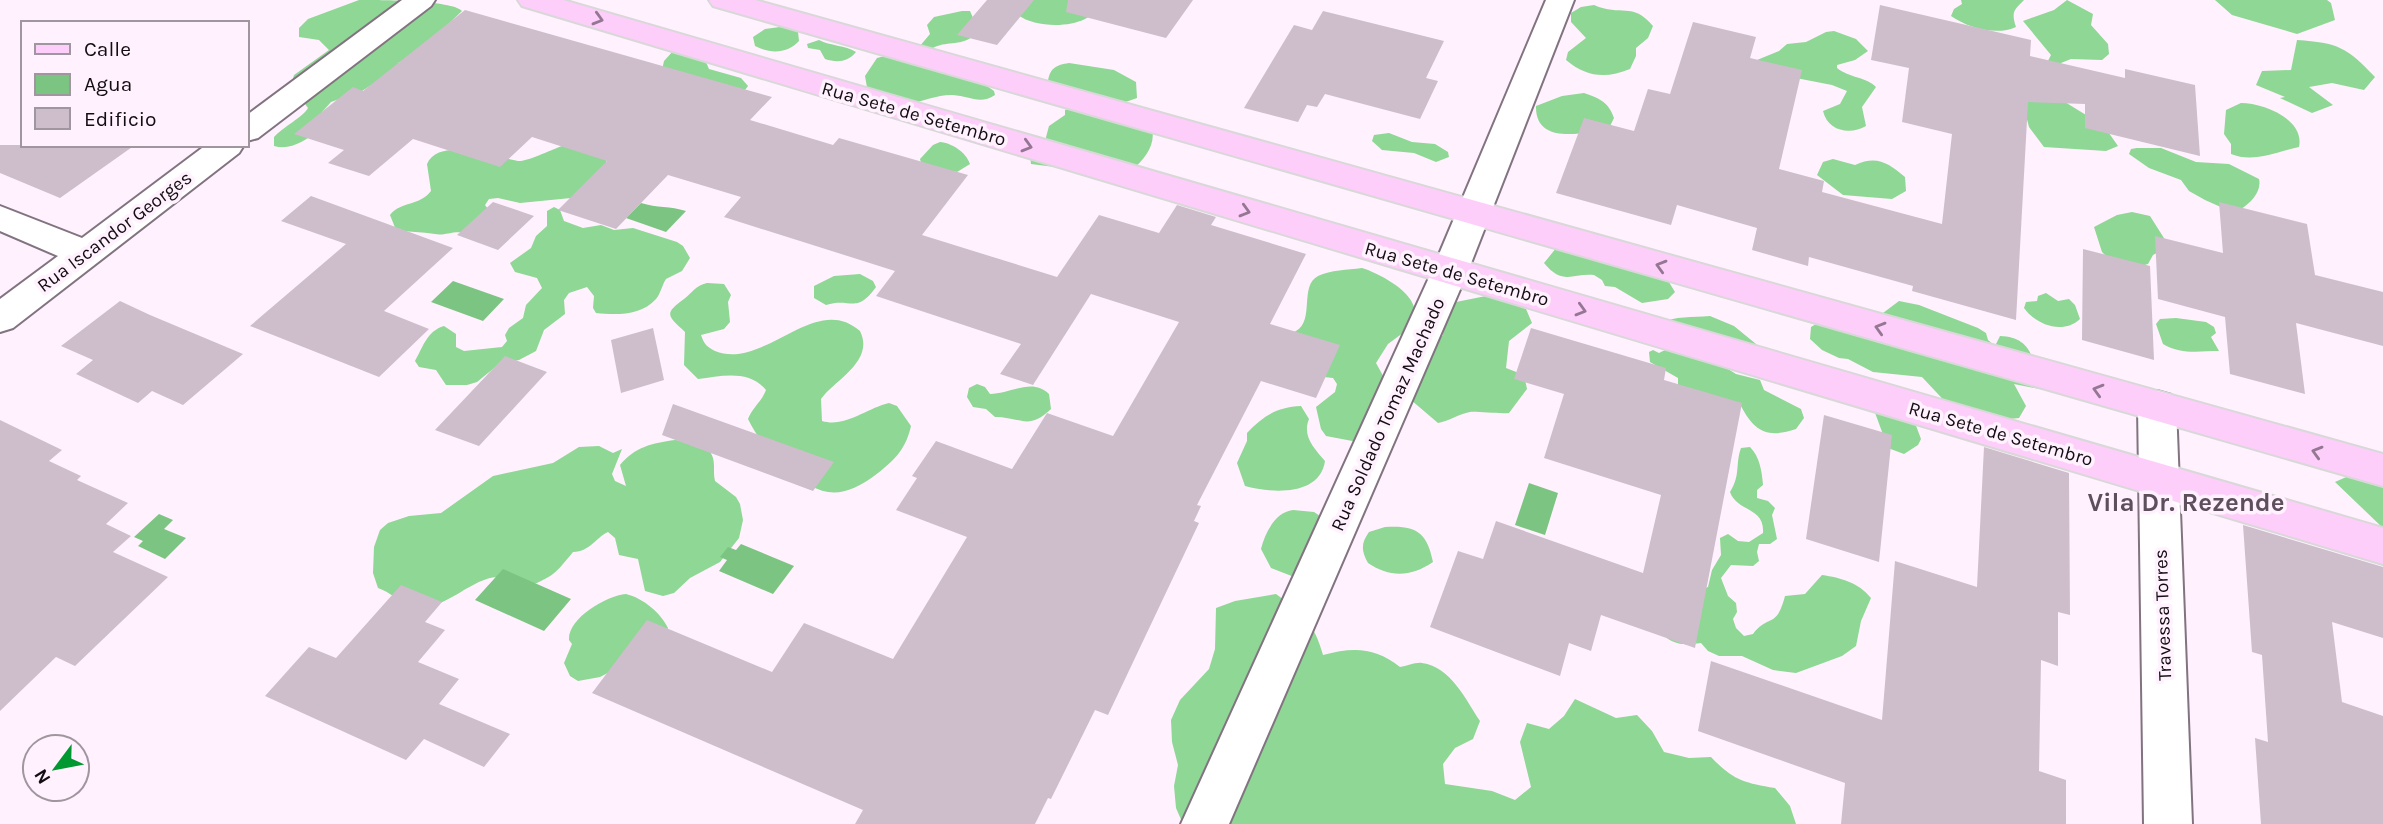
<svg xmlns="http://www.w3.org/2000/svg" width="2383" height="824" viewBox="0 0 2383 824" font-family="Karla,sans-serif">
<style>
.forest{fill:#8ed794}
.water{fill:#7cc482}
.building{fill:#cebecc}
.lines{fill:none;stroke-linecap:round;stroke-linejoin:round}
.minor-casing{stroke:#827380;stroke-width:4}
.major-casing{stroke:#d9d8d9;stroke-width:4}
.minor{fill:#fff;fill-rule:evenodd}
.major{fill:#fecefa;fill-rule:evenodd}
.oneway{stroke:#947792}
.labels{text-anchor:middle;stroke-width:7;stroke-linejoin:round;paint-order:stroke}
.street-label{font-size:19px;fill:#120d12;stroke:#fff1fd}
.district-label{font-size:26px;font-weight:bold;fill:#5d4f5b;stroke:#fff1fd}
</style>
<rect width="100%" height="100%" fill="#fff1fd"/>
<path class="forest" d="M359 0C379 0 452 0 462 11L418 53 398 63 399 67 362 91 331 102 322 112 318 131C305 140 291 151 274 146V137C283 127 303 117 308 108L291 85 294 75 329 50 319 40 299 37V28L308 19Z
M1016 0H1108C1101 6 1093 15 1085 19 1067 28 1034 27 1018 15Z
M1961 0H2024C2014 10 2011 12 2016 27 1997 36 1968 28 1951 16L1954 9 1962 4Z
M2067 0 2093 14 2091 25 2108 44 2109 54 2102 60 2071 59 2061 63 2055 89 2060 99 2104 126 2118 146 2106 151 2044 147 2029 127 2024 108 2051 55 2023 21 2054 10Z
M2215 0H2327L2331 3 2335 20 2297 34 2232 15Z
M1594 5C1621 17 1632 1 1653 26L1648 38 1636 48V56L1630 69C1606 79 1586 77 1566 60L1568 52 1586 38 1571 22V13L1581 7Z
M962 11H970L974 20 972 37C960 46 945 41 933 48L994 91 995 95C980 105 969 96 953 95 940 94 922 101 910 104 899 106 879 96 868 93L865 76 877 58 919 47 930 34 927 25 934 17Z
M780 27 794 28 798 32 799 41C787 54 770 54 755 46L753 37 765 29Z
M1834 31 1856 39 1868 51 1855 60 1837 65V68C1849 78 1867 77 1876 87L1862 107 1866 126C1851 135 1828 132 1823 111L1840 104 1847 91 1832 85 1796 78 1757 60 1779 51 1787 44 1806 42 1826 32Z
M819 40C830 46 845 45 856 52 848 62 837 63 825 59L820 50 808 48 807 44Z
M2297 40C2338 43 2347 47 2375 77L2364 90 2332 83 2309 87 2333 105 2312 113 2280 98 2285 97 2256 85 2262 71 2291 70Z
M674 50 705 60 709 69 741 78 748 86 745 90 662 70 664 61Z
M1069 63 1114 70 1136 82 1137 98 1117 105 1152 129C1156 145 1144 160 1132 170L1060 161 1055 167 1031 164 1030 154 1045 141 1049 126 1065 115V110L1079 105 1056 90 1048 81C1050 68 1056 65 1069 63Z
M1584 93C1600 98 1609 103 1614 118L1609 128C1586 133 1535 146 1536 106L1562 96Z
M2241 103C2263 103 2305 119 2299 147 2276 152 2253 163 2231 154V144L2224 134 2226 110Z
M1389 133 1412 142 1435 144 1448 152 1449 157 1436 162 1414 153 1382 150 1372 141 1374 135Z
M940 142C952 143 966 152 970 164L957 172 922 166 920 159 933 145Z
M565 145 607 158 606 163 571 198 520 203 498 198 489 199 485 205 488 209 468 233C452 230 445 236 435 234 422 232 409 232 396 230L390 215C401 201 420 206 431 191L427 164C439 136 496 157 518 161 527 162 555 148 565 145Z
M2137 148H2161L2196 162 2229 164 2259 179C2262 191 2251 203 2241 209L2223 208 2205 200 2189 191 2181 180 2149 168 2129 154 2131 149Z
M1833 159 1855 165C1877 155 1888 163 1905 177L1906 191 1892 199 1843 195 1817 175 1823 162Z
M554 207 560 210 564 221 583 228 601 225 614 230 633 228 677 242 683 246 690 258 682 271 666 279C662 285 661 293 656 299 641 316 616 315 596 313L593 308 594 296 587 287 569 293 564 300 565 314 544 330 536 351 519 360 499 364 477 382 467 385H446L436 370 419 367 415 361C423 347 427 331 444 326L456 334V347L464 351 502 347 507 341 505 335 509 328 523 318 526 305 542 288 537 278 515 272 510 263 531 248 536 236 547 226V211Z
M2132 212 2150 216 2169 246 2153 255 2148 264 2141 266 2112 262 2102 252 2094 227 2117 215Z
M1557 247 1667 279 1675 292 1668 299 1642 303 1615 287 1605 286 1602 280 1594 275C1572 273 1563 286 1544 263Z
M1362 268C1378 273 1409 289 1414 307 1416 312 1415 319 1415 324L1388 344 1376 363 1392 392 1363 443 1326 436 1321 429 1316 407 1335 392 1337 384 1333 378 1315 376 1280 336C1284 335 1291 334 1296 331 1315 320 1299 286 1318 276 1331 270 1347 270 1362 268Z
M860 274 873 281 876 287C856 315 851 297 826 305L814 298V286L834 276Z
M707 283 724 284 731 295 728 302 730 322 724 329 701 335C704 344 707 347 715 351 764 371 815 291 860 331 875 361 835 380 821 399L822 421C845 428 867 408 889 403L897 406 911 426C906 448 896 459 878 473 839 503 818 497 785 465 769 450 757 438 748 419 752 408 762 401 766 390 749 369 721 376 698 379L684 365 685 332C668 316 663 314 684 299 693 292 695 286 707 283Z
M2046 293 2058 301 2069 299 2075 305 2080 319C2063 335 2036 325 2024 308L2026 302 2037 301 2038 296Z
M1491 295 1526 309 1532 323 1509 341 1506 368 1524 375 1527 389 1509 413C1499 414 1475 411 1470 412 1459 414 1449 421 1438 423L1411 400 1423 356 1443 335 1444 309 1456 302Z
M1899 301 1919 305 1978 328 1986 333 1988 340 1995 346 2000 336C2018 337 2027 343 2033 359 2037 370 2048 382 2055 392L2014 384 2026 406 2019 418 2009 419 1989 413 1972 415 1953 410 1922 377 1873 372 1848 359 1839 358 1822 350 1810 339 1811 327 1823 320 1880 326 1883 313Z
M1710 316 1734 326 1767 353 1729 362 1728 369 1736 374 1760 380 1764 390 1801 409 1804 418 1796 429C1767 439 1754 431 1741 406L1678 385V378L1650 362 1649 352 1653 350 1659 353 1665 350 1659 324C1676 315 1692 318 1710 316Z
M2176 318 2206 322 2214 327 2216 333 2211 337 2219 351C2199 351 2182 355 2163 344L2156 324 2160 319Z
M977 384 985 387 990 394C1011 394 1032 377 1049 394L1051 409C1028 431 1021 417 995 417L986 409 973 407 967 397 969 388Z
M1891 386 1917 394 1915 423 1921 439 1918 445 1904 454 1888 448 1874 410Z
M1301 406 1309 419C1302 436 1314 448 1325 461 1320 497 1270 493 1245 486L1237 463 1247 441V433C1263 416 1277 407 1301 406Z
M675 440C688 442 709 442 713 458 715 466 713 473 715 481L736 497 740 504 743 520 739 538 720 562 690 578 674 593 663 596 645 591 638 559 619 555 615 538 608 532C594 539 591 551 573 552 555 574 555 575 528 587 519 584 506 577 497 577 473 578 446 608 422 607 399 605 395 594 378 588L373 573 374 547 380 530 388 523 409 516 441 513 493 476 553 463 579 447 599 446 613 453 622 449 612 474 615 481 626 486 620 465C635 447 652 443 675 440Z
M1750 447C1760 457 1762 472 1763 485L1757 490V498L1768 501 1775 508 1772 515 1777 539 1770 544H1759L1757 552 1759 561 1753 566 1731 565 1721 578 1728 596 1736 603 1737 612 1733 619 1736 628 1744 636 1753 634C1769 613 1776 630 1785 596L1805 594 1822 575C1841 578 1858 582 1871 598L1861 621 1856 646 1842 656 1796 673 1773 670 1742 656H1719L1708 651 1701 643C1684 645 1675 646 1662 634L1699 591 1708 587 1712 570 1721 555 1720 538 1728 534 1738 541 1749 542 1763 533C1765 507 1737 512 1730 492 1741 474 1735 465 1741 448Z
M2353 474 2383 481V528L2335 482Z
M1293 510 1314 512 1323 518 1302 580 1271 568 1261 549C1265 533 1275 512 1293 510Z
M1385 527C1416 525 1427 532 1433 562 1411 577 1390 578 1368 563 1361 551 1361 543 1369 532Z
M626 594C643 598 661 613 668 628L659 644 629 662 600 677 578 681 570 676 564 663 572 644 569 640C568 618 606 596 626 594Z
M1276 594C1302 614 1314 622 1323 655 1353 647 1375 647 1400 667 1407 666 1416 662 1422 663 1451 667 1466 700 1480 721L1473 739 1455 748 1443 764 1445 784 1492 791 1515 800 1531 787 1520 742 1527 723 1549 729 1564 716 1575 699 1616 718 1637 715 1652 731 1664 752 1689 758 1711 757C1733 780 1744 783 1775 788L1790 806 1796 824H1183L1176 808 1174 786 1178 765 1172 742 1171 720 1180 700 1209 669 1215 649 1216 608 1235 601Z"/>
<path class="water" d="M641 203C657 208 670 206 686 211L666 232 626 218Z
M453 281 504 299 483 321 431 302Z
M1529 483 1558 493 1545 535 1515 525Z
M159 514 173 520 164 529 186 538 165 559 138 546 143 541 134 537Z
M741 544 794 566 773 594 719 571 727 560 720 557 728 547 736 550Z
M503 569 571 599 544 631 475 600Z"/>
<path class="building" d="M987 0H1034L997 45 957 35Z
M1068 0H1193L1166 38 1066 12Z
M1880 5 2031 40 2030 56 2125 78V69L2195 85 2200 156 2085 128V104L2028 102 2016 320 1912 291 1913 286 1809 257 1808 266 1752 250 1757 228 1677 205 1671 225 1556 193 1584 118 1634 131 1648 89 1670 94 1693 22 1756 37 1750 58 1802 70 1779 169 1824 181 1822 192 1942 224 1952 134 1902 122 1909 68 1871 60Z
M465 10 772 97 750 120 833 145 839 138 968 175 922 235 1057 277 1099 215 1159 233 1177 205 1216 217 1211 225 1306 254 1270 324 1340 345 1316 398 1261 381 1197 505 1201 506 1194 521 1199 523 1108 715 1095 710 1051 799 1048 798 1035 824H855L863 810 592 693 647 620 772 672 804 623 893 659 967 537 896 510 917 478 912 476 936 441 1012 469 1047 413 1113 436 1179 322 1091 294 1033 385 1000 374 1021 344 876 296 895 271 724 217 741 197 668 175 616 229 558 210 607 161 532 137 500 167 413 139 369 176 328 163 344 150 294 134 353 87 363 91Z
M1323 11 1444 41 1426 78 1438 81 1420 119 1325 94 1317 107 1307 105 1298 122 1244 108 1294 25 1312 30Z
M0 145H135L60 198 0 173Z
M311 196 453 248 384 311 429 329 379 377 250 326 346 244 281 221Z
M493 202 534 216 498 250 457 235Z
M2219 202 2307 224 2315 275 2383 292V346L2296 323 2305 394 2230 374 2225 317 2158 299 2155 236 2223 253Z
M2083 249 2150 266 2154 360 2082 340Z
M120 301 150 315 243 354 183 405 152 391 138 403 76 374 93 360 61 346Z
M653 328 664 380 621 393 611 340Z
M1531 328 1666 368 1664 380 1742 403 1695 648 1601 615 1591 651 1569 643 1560 676 1430 627 1458 551 1483 559 1496 521 1643 573 1661 495 1544 458 1564 394 1514 379Z
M505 356 547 372 479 446 435 430Z
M673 404 834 462 813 491 662 435Z
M1824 415 1892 435 1879 562 1806 539Z
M0 420 62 450 49 461 81 476 77 480 128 503 106 524 131 536 113 552 168 577 75 666 56 657 0 711Z
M1984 447 2069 473 2070 615 2058 612V666L2041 660 2039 771 2066 780V824H1841L1845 783 1698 731 1711 661 1882 720 1895 561 1977 587Z
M2243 525 2383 567V638L2332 622 2342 702 2383 716V824H2261L2255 738 2268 742 2262 655 2252 652Z
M401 585 442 602 425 622 445 630 418 662 459 679 439 704 510 734 484 767 424 739 406 760 265 696 309 647 336 658Z"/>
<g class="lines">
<g class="minor-casing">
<path id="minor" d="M402 0H435L431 6 258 138 247 141V115Z
M1546 0H1574L1468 271 1229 824H1181L1432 271Z
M206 145H244L239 153 13 328 0 332V299L58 256 0 231V206L82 238Z
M2157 391 2171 395 2176 406 2192 824H2144L2138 406 2143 395Z"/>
</g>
<g class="major-casing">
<path id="major" d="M518 0H563L2383 528V564L522 6Z
M709 0H755L2383 454V486L713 6Z"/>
</g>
<use href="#minor" class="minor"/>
<use href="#major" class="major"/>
</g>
<defs><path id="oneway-chevron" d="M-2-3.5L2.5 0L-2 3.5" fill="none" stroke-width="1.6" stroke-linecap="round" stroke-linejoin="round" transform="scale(1.75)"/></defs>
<g class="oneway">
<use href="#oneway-chevron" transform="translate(598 19) rotate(16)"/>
<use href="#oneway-chevron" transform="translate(1027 146) rotate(16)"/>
<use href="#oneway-chevron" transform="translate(1245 211) rotate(16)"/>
<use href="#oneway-chevron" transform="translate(1661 266) rotate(-164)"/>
<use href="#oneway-chevron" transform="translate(1581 310) rotate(16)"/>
<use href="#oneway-chevron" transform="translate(1880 328) rotate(-164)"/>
<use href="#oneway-chevron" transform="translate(2098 390) rotate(-164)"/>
<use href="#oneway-chevron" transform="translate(2317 452) rotate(-164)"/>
</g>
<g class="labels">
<g class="street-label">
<text transform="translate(914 113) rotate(16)" y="7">Rua Sete de Setembro</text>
<text transform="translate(114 231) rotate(-37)" y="7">Rua Iscandor Georges</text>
<text transform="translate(1457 273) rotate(16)" y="7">Rua Sete de Setembro</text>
<text transform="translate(1387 414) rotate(-66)" y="7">Rua Soldado Tomaz Machado</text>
<text transform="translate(2001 433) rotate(16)" y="7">Rua Sete de Setembro</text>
<text transform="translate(2162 615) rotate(-92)" y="7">Travessa Torres</text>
</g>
<g class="district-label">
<text x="2186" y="511">Vila Dr. Rezende</text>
</g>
</g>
<rect x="21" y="21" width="228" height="126" fill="#fff1fd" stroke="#a0969f" stroke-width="2"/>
<rect x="35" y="44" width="35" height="10" fill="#fecefa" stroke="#a0969f" stroke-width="2"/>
<text x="84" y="56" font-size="21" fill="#120d12">Calle</text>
<rect x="35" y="74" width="35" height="21" fill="#7cc482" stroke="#a0969f" stroke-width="2"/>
<text x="84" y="91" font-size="21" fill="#120d12">Agua</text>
<rect x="35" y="108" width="35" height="21" fill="#cebecc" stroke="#a0969f" stroke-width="2"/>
<text x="84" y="126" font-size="21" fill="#120d12">Edificio</text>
<g transform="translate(56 768) rotate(238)"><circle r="33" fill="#fff1fd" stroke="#a0969f" stroke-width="2"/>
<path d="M0-5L12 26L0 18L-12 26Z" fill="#029831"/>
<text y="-10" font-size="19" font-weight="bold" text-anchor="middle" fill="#120d12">N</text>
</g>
</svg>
